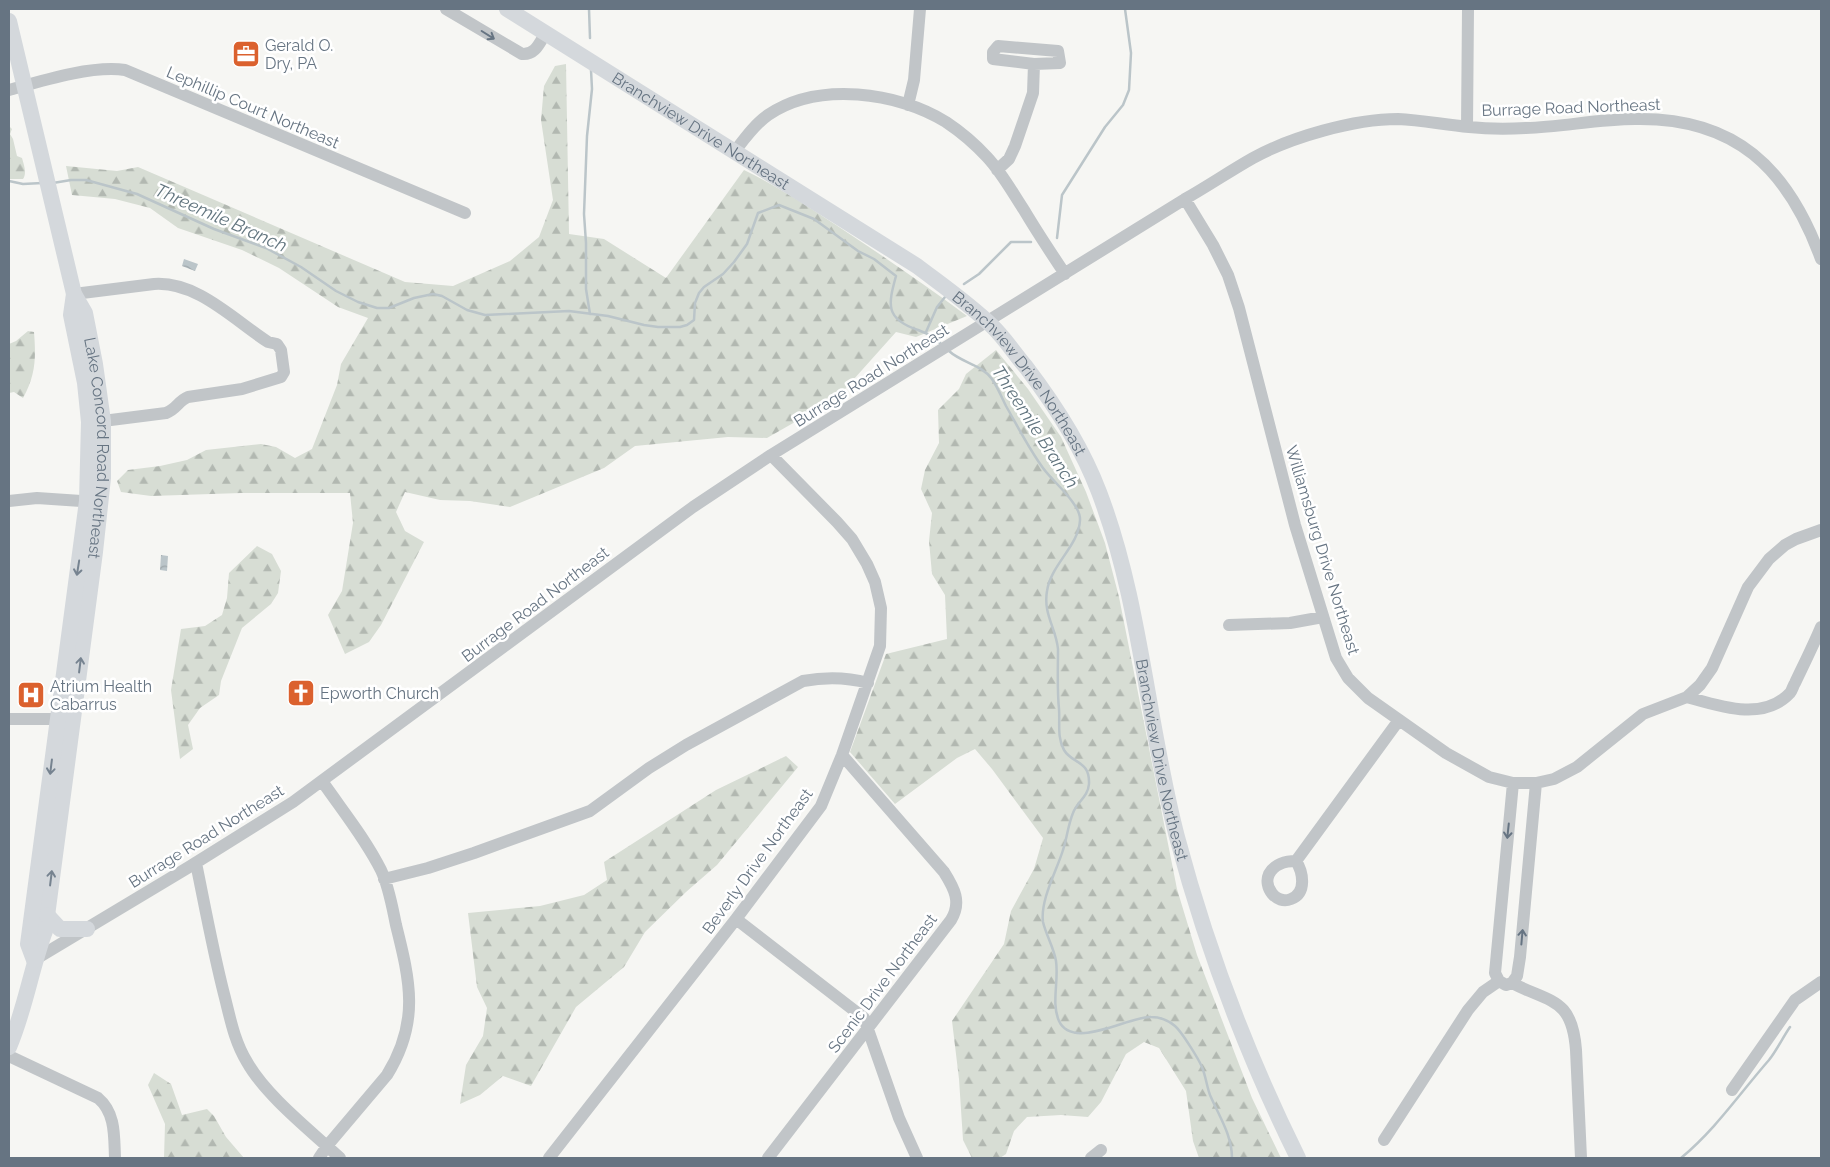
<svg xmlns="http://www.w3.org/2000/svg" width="1830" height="1167" viewBox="0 0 1830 1167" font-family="Raleway,sans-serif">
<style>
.forest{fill:url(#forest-firs)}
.water{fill:url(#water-waves)}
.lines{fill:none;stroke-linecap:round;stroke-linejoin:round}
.stream{stroke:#bbc5c9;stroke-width:2.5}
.minor{stroke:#c1c5c8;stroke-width:12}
.major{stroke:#d4d8dc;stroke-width:16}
.oneway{stroke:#667482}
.oneway2{stroke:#768390}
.labels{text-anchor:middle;stroke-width:5;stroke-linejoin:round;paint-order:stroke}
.poi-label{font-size:16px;fill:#667482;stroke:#fff;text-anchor:start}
.street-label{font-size:16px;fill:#667482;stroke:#fff}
.water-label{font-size:18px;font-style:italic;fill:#62757f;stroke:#fff}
</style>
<defs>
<pattern id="forest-firs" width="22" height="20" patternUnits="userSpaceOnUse" patternTransform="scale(1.25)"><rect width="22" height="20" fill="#d7ddd4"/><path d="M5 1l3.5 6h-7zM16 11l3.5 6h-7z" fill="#b2b8b1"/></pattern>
<pattern id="water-waves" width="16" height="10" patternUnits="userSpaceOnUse" patternTransform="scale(1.25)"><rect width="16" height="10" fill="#bbc5c9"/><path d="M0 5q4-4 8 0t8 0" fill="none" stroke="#9ca5a9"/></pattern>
</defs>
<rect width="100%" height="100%" fill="#f6f6f3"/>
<path class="forest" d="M566 64 569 234 604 239 666 278 744 170C781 188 815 211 848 233 889 260 928 287 967 316L916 337 896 332 837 398 767 438 728 437 635 446 604 468 510 507 470 501 440 500 405 492 396 512 405 531 424 542 381 625 369 642 345 654 328 615 342 591 353 523 350 493H241L151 496 121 492 117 481 128 470 160 466 187 460 206 450 261 444 276 447 295 458 312 449 337 385 341 364 368 318 338 307 279 268 242 250 178 228 150 208 115 199 72 195 66 166 117 171 138 167 405 282 453 286 510 261 539 237 553 200 541 120 544 86 555 66Z
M9 126 12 129 10 134 13 139 17 156 22 158C24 165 27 173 23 179H9Z
M28 331 34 332C36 357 36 375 23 398L14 392 9 393V344L16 341Z
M996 350 1028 389 1061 437 1086 492 1105 543 1119 597 1177 889 1197 955 1252 1098 1281 1158H1199L1193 1141 1186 1091 1159 1048 1144 1042 1126 1054 1101 1102 1088 1117 1061 1115 1027 1117 1014 1131 1006 1154 1000 1158H972L963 1140 959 1079 952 1021 1004 944 1011 911 1034 869 1043 838 992 769 975 749 957 758 895 804 850 752 886 654 947 639 945 595 932 574 929 541 932 513 921 489 925 470 939 443 938 410 959 389 966 374Z
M257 546 272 554 281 571 278 593 271 604 242 628 221 681 219 695 200 708 188 725 193 749 180 759 171 690 181 629 205 626 222 615 227 598 229 573Z
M786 756 798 767 717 865 686 892 645 932 624 967 576 1007 531 1086 503 1076 480 1095 460 1104 466 1065 483 1036 487 1008 477 987 468 913 540 906 584 895 607 880 604 862 716 790Z
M154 1073 171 1084 182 1115 207 1109 214 1116 226 1137 244 1158H164L165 1124 148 1085Z"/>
<path class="water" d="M184 259 198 264 195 271 182 266Z
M161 555 168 556 167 571 160 570Z"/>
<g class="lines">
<path class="stream" d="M589 9 590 38
M9 181 23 184 42 183
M53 183 71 180H86L137 194 214 229 266 248 301 267 336 291 358 302 377 308H389L414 298 433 294 442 296 467 310 485 315 569 311 608 316 644 325 658 327H680L687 325 694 320 695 303 699 293 704 287 723 274 734 262 747 244 758 213 779 205 814 219 858 251 874 259 896 276C888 305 885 319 918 330 930 335 932 335 941 344
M1057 238 1062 195 1105 127 1123 105 1129 90 1131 53 1125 9
M964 284 979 274 1011 242H1031
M590 314 586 289V243L584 214 587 136 592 89 591 70
M926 332 937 307 945 297
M949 351C962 363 981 364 992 379 998 388 1002 398 1006 406 1018 427 1029 449 1043 468 1052 481 1081 504 1080 520 1079 546 1051 564 1047 591 1043 614 1056 628 1058 649 1058 669 1057 689 1059 709 1060 723 1057 738 1064 750 1072 764 1090 760 1089 784 1088 797 1077 802 1073 813 1068 825 1067 838 1063 850 1057 870 1040 900 1043 922 1046 935 1054 948 1056 961 1059 981 1051 1003 1059 1021 1073 1051 1129 1016 1151 1017 1160 1017 1168 1020 1175 1026 1181 1031 1201 1062 1203 1070 1206 1078 1207 1087 1210 1095 1219 1116 1232 1135 1232 1158
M1681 1158C1716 1129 1740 1093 1769 1060 1777 1050 1783 1037 1790 1027"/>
<path class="minor" d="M446 9 522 54C535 55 539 44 545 34
M998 46 1058 51 1060 63 1034 64 993 59V52Z
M9 90C41 81 92 65 125 70L465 213
M908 105 914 80 920 9
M1467 127 1468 9
M735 151C745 138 755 124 768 115 818 81 898 92 946 122 961 132 975 144 987 157 1002 173 1012 192 1024 210 1037 232 1051 253 1065 274
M997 170 1009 159 1015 146 1033 93 1034 64
M1185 199 1213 245 1228 275 1239 308 1295 525 1336 658 1348 678 1368 698 1446 753 1489 777 1513 783H1536L1554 779 1577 767 1643 714 1687 697 1700 685 1712 668 1748 587 1769 559 1785 545 1796 539 1821 530
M74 294 154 284C197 281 234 320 268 342L277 344 281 350 284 372 281 377 242 389 188 397C178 401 177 409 166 413L103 421
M9 501 37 498 96 502
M1229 625 1290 623 1323 617
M1687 697C1719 706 1763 722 1790 693 1792 691 1793 686 1795 683 1804 664 1813 646 1821 627
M9 719H57L66 716
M1513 783 1495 973 1499 981 1506 985 1512 983C1550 1003 1572 997 1576 1050L1581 1158
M1296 861C1303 872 1307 893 1291 899 1276 905 1263 887 1269 874 1274 864 1286 861 1296 861L1399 720
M196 863C205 907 213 951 224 994 230 1017 234 1041 247 1062 266 1096 311 1131 340 1158
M384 879 428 868 474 853 590 811 649 768 686 745 803 681C825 677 846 677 868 683
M736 919 864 1018 899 1118 917 1158
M34 960 189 867 293 802 693 507 771 455 1185 199C1208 186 1230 171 1253 158 1291 137 1354 119 1398 119 1422 120 1445 125 1469 127 1488 129 1507 129 1526 128 1562 127 1598 119 1635 119 1735 117 1788 168 1821 259
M1512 983 1517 976 1520 957 1536 783
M9 1056 98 1098C116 1113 114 1137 115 1158
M1732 1090 1795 1000 1821 982
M1384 1140 1468 1010 1483 992 1499 981
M319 1158 327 1146 387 1075C420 1022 410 981 396 925 392 906 389 887 381 870 365 838 342 810 322 781
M549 1158 736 919 821 806 842 755 880 646 881 608 875 582 867 564 852 539 837 522 771 455
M768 1158 951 920C962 902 954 888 944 872L842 755
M1091 1158 1101 1150"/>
<g class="major">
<path id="s1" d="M507 9 917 266C942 285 968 303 991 325 1004 337 1014 353 1026 367 1055 405 1082 447 1099 492 1141 602 1147 723 1177 837 1207 950 1246 1053 1298 1158"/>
<path id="s2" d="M9 21 74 294 85 313 95 364 103 421V478L95 552 45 931C31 969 25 1010 9 1047"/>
<path d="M47 915 60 929H87"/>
<path d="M34 960 28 944 87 501 89 422 85 383 71 315 74 294"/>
</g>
</g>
<defs><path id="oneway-shaft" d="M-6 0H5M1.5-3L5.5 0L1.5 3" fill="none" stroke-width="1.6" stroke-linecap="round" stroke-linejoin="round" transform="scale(1.25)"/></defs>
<g class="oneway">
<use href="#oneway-shaft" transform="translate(488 35) rotate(32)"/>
<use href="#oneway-shaft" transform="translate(1508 831) rotate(96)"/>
<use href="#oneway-shaft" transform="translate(1522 937) rotate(-85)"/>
</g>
<g class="oneway2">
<use href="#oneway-shaft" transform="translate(78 568) rotate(99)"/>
<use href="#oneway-shaft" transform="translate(80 665) rotate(-83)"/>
<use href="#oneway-shaft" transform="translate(51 767) rotate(97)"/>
<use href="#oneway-shaft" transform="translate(51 878) rotate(-83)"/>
</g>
<defs>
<g id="office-square" transform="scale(1.4375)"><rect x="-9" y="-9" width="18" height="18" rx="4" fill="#db612e" stroke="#fff"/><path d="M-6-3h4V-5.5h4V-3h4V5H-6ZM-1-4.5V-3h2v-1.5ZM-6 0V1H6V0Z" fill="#fff"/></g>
<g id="church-square" transform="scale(1.4375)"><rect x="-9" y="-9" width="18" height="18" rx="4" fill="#db612e" stroke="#fff"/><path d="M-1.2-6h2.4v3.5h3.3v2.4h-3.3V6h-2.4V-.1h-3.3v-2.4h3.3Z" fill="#fff"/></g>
<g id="hospital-square" transform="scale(1.4375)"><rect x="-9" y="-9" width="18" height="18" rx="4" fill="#db612e" stroke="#fff"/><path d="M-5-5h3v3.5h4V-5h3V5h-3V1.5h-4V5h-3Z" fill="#fff"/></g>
</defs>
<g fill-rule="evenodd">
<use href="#office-square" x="246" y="54"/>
<use href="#church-square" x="301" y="693"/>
<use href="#hospital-square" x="31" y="695"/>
</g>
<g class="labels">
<g class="poi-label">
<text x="265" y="51">Gerald O.<tspan x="265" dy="18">Dry, PA</tspan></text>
<text x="50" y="692">Atrium Health<tspan x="50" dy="18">Cabarrus</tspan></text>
<text x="320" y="699">Epworth Church</text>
</g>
<g class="street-label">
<text transform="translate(253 107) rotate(23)" y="6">Lephillip Court Northeast</text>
<text transform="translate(1571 107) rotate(-2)" y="6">Burrage Road Northeast</text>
<text dy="6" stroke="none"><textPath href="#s1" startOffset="229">Branchview Drive Northeast</textPath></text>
<text transform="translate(871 375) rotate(-32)" y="6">Burrage Road Northeast</text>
<text dy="6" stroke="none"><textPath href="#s1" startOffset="634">Branchview Drive Northeast</textPath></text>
<text dy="6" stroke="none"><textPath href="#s2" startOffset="439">Lake Concord Road Northeast</textPath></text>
<text transform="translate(1323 550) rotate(73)" y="6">Williamsburg Drive Northeast</text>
<text transform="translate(535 604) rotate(-37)" y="6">Burrage Road Northeast</text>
<text dy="6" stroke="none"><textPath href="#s1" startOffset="1054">Branchview Drive Northeast</textPath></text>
<text transform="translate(206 836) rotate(-32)" y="6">Burrage Road Northeast</text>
<text transform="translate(757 861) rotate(-54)" y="6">Beverly Drive Northeast</text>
<text transform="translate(882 983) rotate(-53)" y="6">Scenic Drive Northeast</text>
</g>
<g class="water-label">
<text transform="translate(221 218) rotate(24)" y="6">Threemile Branch</text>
<text transform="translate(1035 427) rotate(57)" y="6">Threemile Branch</text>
</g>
</g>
<rect width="1830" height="1167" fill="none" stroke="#667482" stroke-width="20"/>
</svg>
